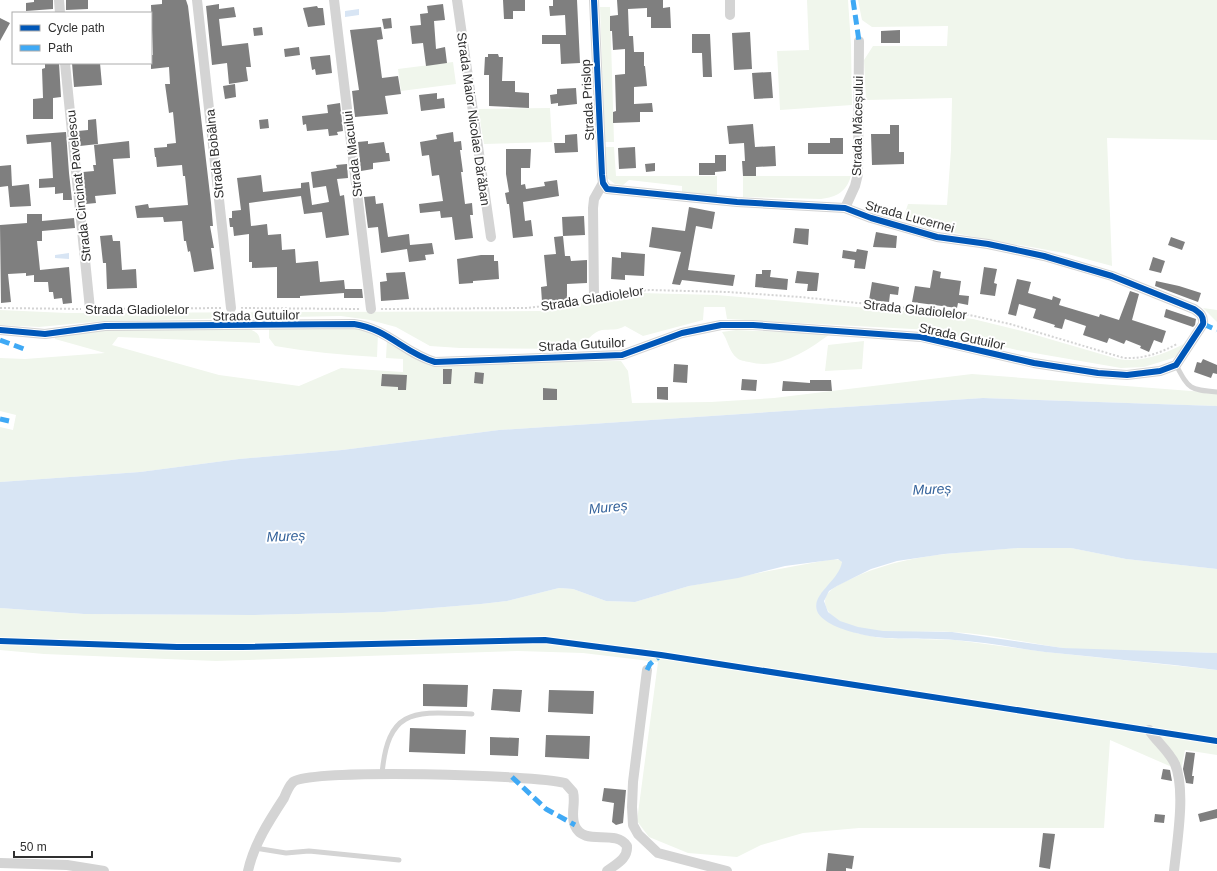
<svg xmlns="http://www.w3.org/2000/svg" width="1217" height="871" viewBox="0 0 1217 871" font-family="Helvetica,sans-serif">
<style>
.green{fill:#f0f6ec}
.water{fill:#d8e5f4}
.building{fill:#7f7f7f}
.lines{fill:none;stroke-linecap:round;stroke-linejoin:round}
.path{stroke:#d4d4d4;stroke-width:2;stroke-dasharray:2 2;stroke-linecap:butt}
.lane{stroke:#d4d4d4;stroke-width:5}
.street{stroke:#d4d4d4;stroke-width:10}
.quiet{stroke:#3fa9f5;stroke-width:5;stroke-dasharray:10 5;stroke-linecap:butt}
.cycleway-casing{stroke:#fff;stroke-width:8}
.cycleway{stroke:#0057b8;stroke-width:6}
.labels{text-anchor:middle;stroke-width:4;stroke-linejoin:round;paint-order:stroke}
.street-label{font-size:13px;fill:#303030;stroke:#fff}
.water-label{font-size:14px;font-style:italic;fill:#35639b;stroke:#fff}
</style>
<rect width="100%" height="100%" fill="#fff"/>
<path class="green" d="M807 0H848L851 45 852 105 780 110 777 51 809 50Z
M858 0H1217V140L1107 138 1112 266 1064 253 926 228 903 219 908 204 947 205 951 150 952 98 866 100 864 60 873 46H947L948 26 872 27 862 20Z
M600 7H610L614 142H605Z
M453 62 456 84 401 91 398 69Z
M550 108 552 142 484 144 478 109Z
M605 147H614L616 176H717V196L682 193V186L629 180 623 185 615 184 607 178Z
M743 176H851C846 192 837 197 821 199L743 197Z
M640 293 716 295 915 312 973 319 1022 331 1118 359C1145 363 1166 353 1190 341L1184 351 1173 358 1144 367 1121 368 1017 350 931 330 727 319 725 307H704L703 320 643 336 625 326C617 331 611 329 602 330 593 332 585 342 579 349L460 348 430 346 396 327 370 320 341 316 103 321 39 327 0 325V310L67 313 543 311 600 299Z
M1203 308 1217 310V322Z
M349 326 378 333 377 357C343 355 309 352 275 346L269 338V328Z
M249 329C257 332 260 334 260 343L118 337 112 345 219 375 299 386 341 368 403 372V359L386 358 387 339 418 360 480 363 621 361 628 371 632 403 711 402 774 398 972 374 1217 393V406L983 398 499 430 342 450 239 459 140 472 0 482V427L13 430 16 415 0 411V358L25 359 105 353 55 339V336L104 330Z
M736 330 830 334C807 351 779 370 749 362 745 361 740 361 737 358 729 352 728 340 722 332Z
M864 341 862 369 825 371 828 345Z
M1019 548H1071L1126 559 1217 569V653C1166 650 1114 654 1063 648 1026 643 989 634 952 632 916 630 875 637 841 622 831 617 822 607 826 596 832 587 842 583 851 579 906 553 960 553 1019 548Z
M833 559 841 560C849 578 812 589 817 611L856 633 880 638 955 640 1046 652 1217 670V755L1185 750 1181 771 1110 740 1104 828H859L803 833 761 845 737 857 688 853 649 837 637 821 658 662 583 653 518 651 216 661 44 654 0 650V608L84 614 252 615 384 612 481 604 507 601 559 588 573 589 606 601 635 602 689 586Z"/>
<path class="water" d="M359 9V15L345 17V11Z
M69 253V259L55 258V255Z
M983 398 1217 406V569L1126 559 1071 548H1019L944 554 897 561 871 569 837 586 829 591 824 601 828 612 840 621 858 627 883 631 952 632 1063 648 1217 653V670C1160 663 1102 658 1045 652 1015 648 985 642 955 640 922 637 887 642 856 633 844 630 822 623 817 611 811 594 839 581 842 562L838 559 785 566 738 578 689 586 635 602 606 601 573 589 559 588 507 601 481 604 384 612 252 615 84 614 0 608V482L140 472 239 459 342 450 499 430Z"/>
<path class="building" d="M34 0H53V9L26 11V3L34 2Z
M66 0H88V9L66 10Z
M162 0H186L188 6 211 203 213 226H210L214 248H211L214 269 194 272 190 251 188 252 186 241H184L182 221 164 222 163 217 137 218 135 206 148 204 149 208 188 205 185 176H183L182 165 157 167 156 157H155L154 148 167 147V144L176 143 173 112 169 113 165 84H170L169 67 151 69V55H153L151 5 162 4Z
M503 0H525V11H513V19H504Z
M553 0H577L580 63 561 64 560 44H542V35H566L565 15 550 16 549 6H553Z
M617 0H663V8L670 7 671 28H651V17H647V8L628 9 629 36H633L634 52H644V66H645L647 86 634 87V104L652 103 653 112H640V122L613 123V112L616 111 615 75 625 74V49L613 50 612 31H610V16L618 15Z
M219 4V9L234 7 236 17 219 19 222 46 248 43 251 67H246L248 81 229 84 227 63 212 65 206 6Z
M443 4 445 20 434 21 436 49 445 47 447 63 426 66 423 43 412 44 410 26 421 25 420 14 428 13 427 6Z
M317 6 318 8H323L325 25 308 27 303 8Z
M0 18 10 23 0 41Z
M391 18 392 28 384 29 382 19Z
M262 27 263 35 254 36 253 28Z
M381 27 383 39 377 40 382 78 398 76 401 94 385 96 388 114 355 117 352 91 359 90 350 30Z
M900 30V43H881V31Z
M750 32 752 69 734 70 732 33Z
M692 34H710L712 77H703L702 53H692Z
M299 47 300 55 285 57 284 49Z
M488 54H498L499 57H503L502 81H515V92L529 93V108L489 106V75H484L485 57H488Z
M330 55 332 73 316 75 315 69 312 70 310 57Z
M45 63H59L61 97 53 98V119H33V99L43 98 42 69 45 68Z
M72 63H100L102 85 74 87Z
M771 72 773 98 754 99 752 73Z
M235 84 236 97 225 99 223 86Z
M576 88 577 104 558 106V103L551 104 550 95 557 94V89Z
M437 93V99L444 98 445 108 421 111 419 95Z
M340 103 343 131 337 132 338 135 329 136 328 129 307 131 306 124 303 125 302 116 328 113 327 105Z
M96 119 98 144 80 146 78 131 88 130V120Z
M268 119 269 128 260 129 259 120Z
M753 124 755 147 775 146 776 166 756 167V176H743L742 161H745L744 143 729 144 727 126Z
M890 125H899V152H904V164L872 165 871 134H890Z
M66 132 69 173 72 200H63V193L55 194V187L39 188V179L53 178 51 142 27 144 26 135Z
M453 132 454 142 461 141 462 150H460L463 172H461L465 204 472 203 473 215H470L473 238 455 240 452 217 441 218 440 211 420 213 419 204 443 201 439 175 432 176 429 155 422 156 420 142 437 139 436 135Z
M577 134 578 152 555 153 554 143H565V135Z
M830 138H843V154H808V143H830Z
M129 141 130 158 113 159 116 194 95 196 96 203 86 204 83 172 94 171 93 165H96L94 145Z
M368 141V144L384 142 386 153H389L390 161 373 163V169L361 171 358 142Z
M635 147 636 168 619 169 618 148Z
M506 149H531L530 168H521V185L525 184 526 189 545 186 544 182 557 180 559 196 523 202 525 221 531 220 533 236 513 238 509 204H507L505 193 509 192 506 174Z
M715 155H726V171L715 172V175H699V163H715Z
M655 163V171L646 172 645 164Z
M347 164 348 178 337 179 340 196 344 195 349 235 326 238 322 212 304 214 301 196 249 203 251 226 267 224 268 235 281 234 282 250 295 249 296 263 318 261 320 282 344 280 345 289H362L363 298H344V293L300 296V298H277V267L252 268V262H249V234L234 236 233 227H230L229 218H232V211L241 210 237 178 261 175 263 192 301 188V183L309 182 312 205 329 202 326 186 313 188 311 172 337 168 336 165Z
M11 165 12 186 29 184 31 206 10 207 8 186 0 187V166Z
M375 196 376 204 383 203 388 237 409 234 410 245 432 243 434 254 425 255 426 260 409 262 407 249 381 253 378 227 368 228 364 197Z
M689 207 715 212 712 229 696 226 688 270 735 275 733 286 682 280 680 285 672 284 681 252 649 247 652 227 685 231Z
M27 214H42V221L74 218 75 228 42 231V241H37L40 270 69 267 72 303 63 304 62 298 54 299 53 292H49L48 282H34V275L26 276V273L8 274 11 302 1 303 0 225 27 223Z
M584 216 585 235 563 236 562 217Z
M795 228 809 229 808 245 793 243Z
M876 232 897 236 896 248 873 247Z
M112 235 113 241H120L122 270 136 269 137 288 107 289 106 263H103L100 236Z
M563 236 565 256H570L571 261 587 260V283L567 284V300L542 302 541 287 547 286 544 255 556 254 554 237Z
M1171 237 1185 242 1182 250 1168 245Z
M857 249 868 251 865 269 854 268 855 260 842 258 843 250 856 252Z
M621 252 645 254 644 276 625 275V280L611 279 612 257 621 258Z
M481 255H494V261H498L499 279 473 281V283L459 284 457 259Z
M1153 257 1165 261 1161 273 1149 270Z
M984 267 997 269 994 283 997 284 995 296 980 294Z
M762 270H771L770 277 788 279 787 290 755 287 756 274H762Z
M933 270 941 272 940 278 961 281 959 295 969 296 968 305 958 303 957 308 912 302 915 286 930 288Z
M797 271 819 273 817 291H807L808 284 795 283Z
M405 272 409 299 381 301 380 282 387 281 386 273Z
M1017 279 1031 282 1028 293 1052 300 1053 296 1061 299 1059 305 1099 317 1100 314 1119 320 1130 291 1139 294 1132 320 1166 331 1162 343 1154 340 1149 352 1140 348 1141 346 1126 340 1124 344 1109 338 1107 343 1083 335 1086 326 1065 319 1062 329 1054 327 1055 325 1033 318 1036 309 1019 304 1016 316 1008 314Z
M1156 281 1179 286 1201 293 1198 302 1155 286Z
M872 282 899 287 898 295 890 294 889 302 869 300Z
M1166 309 1196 319 1195 325 1193 327 1164 317Z
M1203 359 1217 365V374L1213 373 1211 378 1194 372 1197 362 1201 363Z
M674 364 688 365 687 383 673 382Z
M443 369H452L451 384H443Z
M475 372 484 373 483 384 474 383Z
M382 374 407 375 406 390H398V387L381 386Z
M742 379 757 380 756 391 741 390Z
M810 380H831L832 391H782L783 381 810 383Z
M657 387H668V400L657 399Z
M543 388 557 389V400H543Z
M423 684 468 685 467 707 423 706Z
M493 689 522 690 520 712 491 710Z
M549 690 594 691 593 714 548 712Z
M410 728 466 730 465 754 409 752Z
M546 735 590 736 589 759 545 757Z
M490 737 519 738 518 756 490 755Z
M1186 752 1195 753 1192 776H1194L1193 784 1186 783 1183 769Z
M1163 769 1170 770 1172 781 1161 779Z
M604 788 626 790 623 823 616 825 612 822 614 803 602 801Z
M1217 809V818L1200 822 1198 814Z
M1155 814 1165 815 1164 823 1154 822Z
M1043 833 1055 834 1050 869 1039 867Z
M828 853 854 856 852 869 846 868V871H826Z"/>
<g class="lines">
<path class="path" d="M604 295 649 290 728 292 800 297 965 314 1010 324 1124 358C1144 359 1160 353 1177 344
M0 308 81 309
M241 308 361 309
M99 309 221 308
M381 309 527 308 553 305 586 298"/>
<path class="lane" d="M1176 365C1189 389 1189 390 1217 392
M382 774C388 706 416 712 472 714
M255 848 286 853 309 851 399 860"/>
<path class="street" d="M59 0 60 13
M197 0 231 308
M334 0 371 309
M457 0 491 237
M730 0V15
M65 63 90 309
M845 208 855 186 858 174 859 41
M594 296 593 208 594 199 603 183
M0 330 45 334 105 326 354 324C388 329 404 353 435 362L622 355 682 333 721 325H753L921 337 1034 363 1098 373 1127 375 1160 371 1176 365 1203 324C1204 316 1200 313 1194 309L1112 276 1044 256 988 244 937 237 871 218 845 208 737 202 607 189 603 183 602 175 594 0
M647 670 633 782 632 807 633 825 638 834 658 853 727 871
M1149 730C1156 741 1169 751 1175 764 1186 790 1177 842 1174 871
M0 863 67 865 104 871
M248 871C254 844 269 821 284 798 286 793 289 786 293 782 311 768 536 775 565 783L573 792C576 803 570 815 575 826 584 847 615 828 627 846 628 859 616 864 607 871"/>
<path class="quiet" d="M853 0 859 41
M1203 324 1217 330
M0 340 24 349
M0 419 9 421
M647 670 650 664 661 655
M512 777 546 809 575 825"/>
<g class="cycleway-casing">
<path id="cycleway" d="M0 330 45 334 105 326 354 324C388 329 404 353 435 362L622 355 682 333 721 325H753L921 337 1034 363 1098 373 1127 375 1160 371 1176 365 1203 324C1204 316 1200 313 1194 309L1112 276 1044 256 988 244 937 237 871 218 845 208 737 202 607 189 603 183 602 175 594 0
M0 641 177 647H242L545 640 661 655 1217 741"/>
</g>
<use href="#cycleway" class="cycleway"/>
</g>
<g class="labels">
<g class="street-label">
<text transform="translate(587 100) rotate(-93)" y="5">Strada Prislop</text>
<text transform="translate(474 119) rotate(82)" y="5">Strada Maior Nicolae Dărăban</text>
<text transform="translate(857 126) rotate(-89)" y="5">Strada Măceșului</text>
<text transform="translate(214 154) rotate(-96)" y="5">Strada Bobâlna</text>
<text transform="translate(352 154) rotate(-97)" y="5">Strada Macului</text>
<text transform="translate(78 186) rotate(-96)" y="5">Strada Cincinat Pavelescu</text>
<text transform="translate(910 216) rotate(15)" y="5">Strada Lucernei</text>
<text transform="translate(592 298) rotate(-9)" y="5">Strada Gladiolelor</text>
<text x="137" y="314">Strada Gladiolelor</text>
<text transform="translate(915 309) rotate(6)" y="5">Strada Gladiolelor</text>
<text transform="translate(256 315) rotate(-1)" y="5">Strada Gutuilor</text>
<text transform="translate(962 336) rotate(12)" y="5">Strada Gutuilor</text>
<text transform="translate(582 344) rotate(-3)" y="5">Strada Gutuilor</text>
</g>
<g class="water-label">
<text transform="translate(932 489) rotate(-2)" y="5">Mureș</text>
<text transform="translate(608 507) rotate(-6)" y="5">Mureș</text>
<text transform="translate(286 536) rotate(-2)" y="5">Mureș</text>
</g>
</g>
<rect x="12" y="12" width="140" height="52" fill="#ffffff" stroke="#acacac"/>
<rect x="20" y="25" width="20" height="6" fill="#0057b8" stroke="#acacac"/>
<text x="48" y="32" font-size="12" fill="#303030">Cycle path</text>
<rect x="20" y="45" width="20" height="6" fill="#3fa9f5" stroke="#acacac"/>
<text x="48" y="52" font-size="12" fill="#303030">Path</text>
<path d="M14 851v6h78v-6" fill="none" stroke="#303030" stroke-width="2"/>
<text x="20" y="851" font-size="12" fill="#303030" stroke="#ffffff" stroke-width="3" paint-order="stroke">50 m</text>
</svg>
